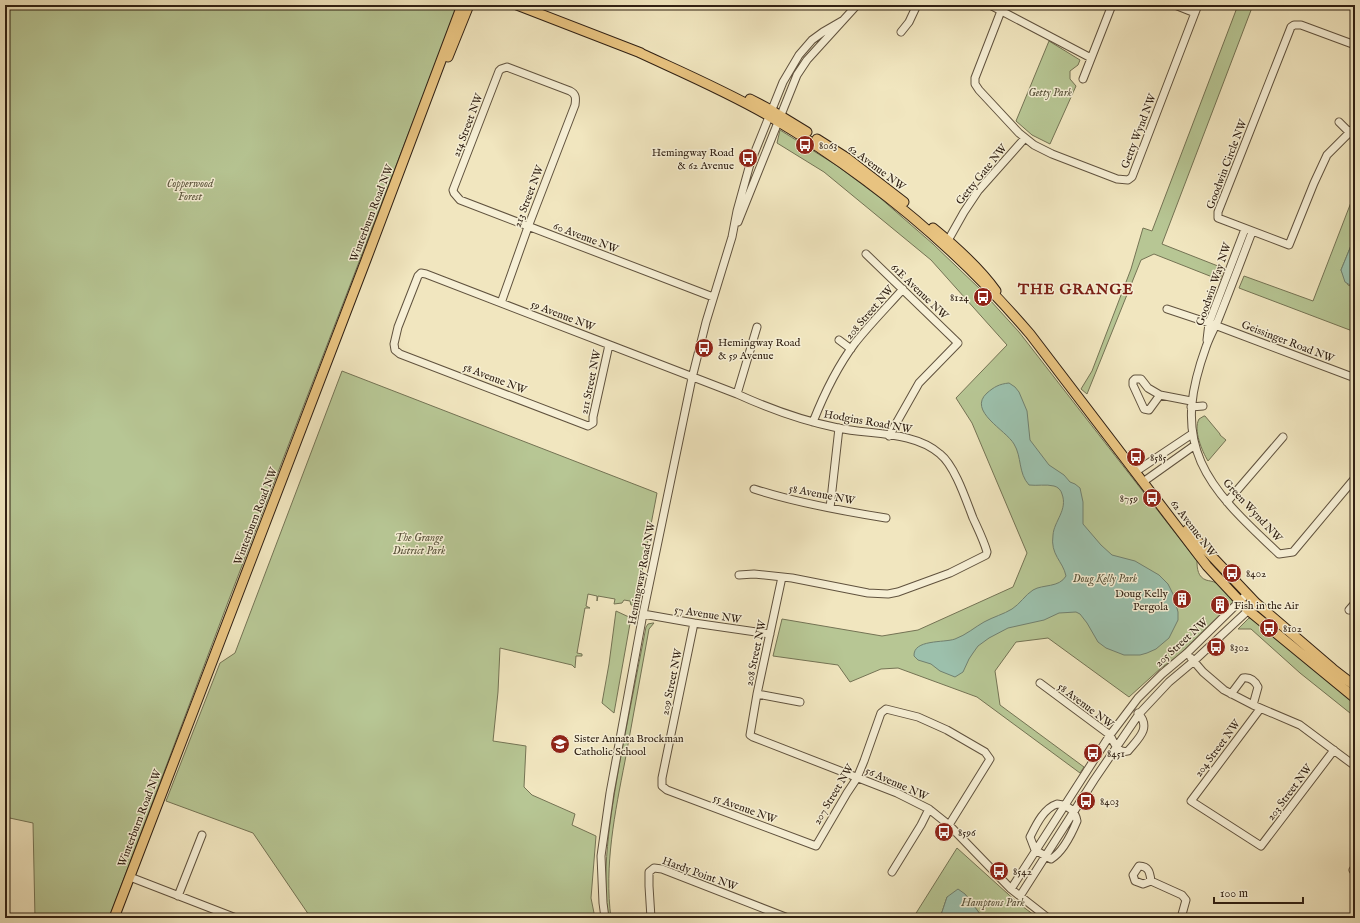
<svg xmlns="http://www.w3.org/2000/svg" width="1360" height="923" viewBox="0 0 1360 923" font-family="'IM FELL English',serif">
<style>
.green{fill:#b7c694;stroke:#747354}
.water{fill:#9cc0ac;stroke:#71806f}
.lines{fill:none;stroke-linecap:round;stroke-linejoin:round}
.minor-casing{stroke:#60523e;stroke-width:9}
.major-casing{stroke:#302013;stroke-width:11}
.minor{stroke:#f6efd5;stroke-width:7}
.major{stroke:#e8c380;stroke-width:9}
.labels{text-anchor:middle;stroke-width:3;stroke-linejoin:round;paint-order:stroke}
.park-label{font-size:11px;font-style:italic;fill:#58523a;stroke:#f6efd5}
.street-label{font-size:11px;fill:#302013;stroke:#f6efd5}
.poi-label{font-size:11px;fill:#302013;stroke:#f6efd5;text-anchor:start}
.district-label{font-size:15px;font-weight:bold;letter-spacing:1px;fill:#7a1f14;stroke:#f6efd5}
</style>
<rect width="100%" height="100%" fill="#f1e6bf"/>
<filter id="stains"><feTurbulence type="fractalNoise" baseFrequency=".005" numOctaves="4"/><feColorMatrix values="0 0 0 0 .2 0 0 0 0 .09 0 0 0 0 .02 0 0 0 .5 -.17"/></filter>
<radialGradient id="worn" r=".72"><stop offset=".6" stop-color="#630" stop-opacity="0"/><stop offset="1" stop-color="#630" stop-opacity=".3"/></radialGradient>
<path class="green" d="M5 5H458L228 602 109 918H35L33 823 5 817Z
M1238 5H1253L1162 244 1223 268 1220 280 1154 254 1141 260 1087 394 1081 389 1092 371 1131 269 1143 228 1152 231Z
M1049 41 1080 60 1078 65 1070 71V79L1076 86 1050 144 1032 135 1016 121Z
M780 130 836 165 879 197 933 244 980 289 1019 332 1197 561C1197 569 1198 577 1206 580 1209 581 1213 581 1216 583 1223 586 1229 595 1233 602L1177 657 1161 668 1129 697 1048 638 1016 642 995 671 1000 705 1084 767 1080 773 977 697 898 668 881 669 850 682 838 665 773 656 782 619 882 636 918 630 1013 587 1027 553 972 423 956 398 1007 345 931 260 824 172 777 143Z
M1355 192V236L1341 270 1348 285 1355 288V332L1239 288 1244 276 1313 301Z
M342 371 657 493 636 603 634 605H631L630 601 624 600 622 603 614 604 615 599 598 596 597 601V596L588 594 586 606 590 608H585L577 653 582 654V656H576L575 668 572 665 500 648 498 692 493 741 526 746 524 787 532 795 575 814 572 825 596 836 591 898 595 918H311L253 833 166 801 220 663 235 653Z
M1204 416H1205L1220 434V435L1226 440 1208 461C1202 451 1193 430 1199 419Z
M616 611 631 618 614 713 602 703 609 664Z
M1249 618 1255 620 1355 703V717L1300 673 1251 629H1238Z
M653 623H654L649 629C641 673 633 717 625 761 615 812 604 866 611 918H608C601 864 612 808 621 755 629 712 638 670 646 627L648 624Z
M957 848 1018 903 1038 918H983L965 894 947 897 940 918H913Z"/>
<path class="water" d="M1355 236V288L1345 282 1341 270Z
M1009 383 1015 387 1019 392 1027 411 1030 440 1049 465 1064 475 1070 482 1075 484 1080 488 1083 502V524L1101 545 1112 555 1135 561 1159 575 1168 584 1173 594 1178 612V620L1169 638 1156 649 1147 653 1140 655H1124L1106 648 1098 642 1087 623 1080 614 1076 612 1059 613 1044 620 1008 628 989 638 978 646 973 653 969 659 963 672 955 677 940 671 931 664 918 660 914 656C913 639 944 643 955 639 966 635 975 627 984 622 993 617 1004 614 1012 609 1020 604 1025 595 1033 590 1043 584 1059 588 1066 576 1063 561 1050 555 1053 535 1054 521 1068 510 1062 494 1061 490 1058 487 1054 486 1046 484 1037 486 1029 485 1018 473 1022 457 1014 444 1006 430 967 411 987 393 994 387 999 384 1009 383Z
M958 889 965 894 983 918H940L947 897Z"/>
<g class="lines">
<g class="minor-casing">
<path id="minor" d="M990 5 1091 58
M1175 5 1195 13
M1001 11 975 78V84L979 90 1019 133 1034 145 1052 154 1117 179 1128 180 1132 177 1198 5
M901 32 909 22 917 5
M1355 45 1301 25H1294L1291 27 1218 212V218L1289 245 1314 183 1327 155 1355 127
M1083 79 1112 5
M1339 122 1349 132
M738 222 797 75 807 60 857 5
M1252 232C1241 261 1230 290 1218 320 1214 329 1209 338 1206 347 1192 386 1184 423 1201 462 1217 498 1251 527 1279 554L1293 552 1355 478
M946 244 964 212 978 191 1025 138
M866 254 958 343 919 383 889 436
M501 303 528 227 575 105C576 98 576 94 570 91L507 67 501 69 499 71 453 190 454 193 460 200 713 297
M1167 309 1212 324 1355 378
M839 340 851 349
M1207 340 1209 323 1245 229
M609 345 593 417V423L588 426 400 354 395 350 394 344 398 327 418 276 421 273 426 274 737 394C770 409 803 421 838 428 871 435 914 431 940 454 955 466 966 500 973 518 978 529 984 541 987 552L986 555 950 573 898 592 888 594 868 593 792 578 754 574 739 575
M737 394 757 327
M1160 395 1148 388 1141 379H1135L1133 381V385L1144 409 1149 410 1160 395 1191 401
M1191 407 1203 406
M813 422C824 394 837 367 855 343 870 324 887 307 903 289
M1135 472 1192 434
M1143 482 1195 445
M754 489C797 503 842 511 886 518
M1227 502 1283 437
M830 508 839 428
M782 577 757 694 750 735 753 737 897 793 929 809 949 825 1011 889 1048 918
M1349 610 1355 603
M643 614 694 623 770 634
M694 623 662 778V786L667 790 816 846 847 793 857 778 864 761 881 713 886 709 918 717 947 730 985 752 990 759 949 825
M1191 658 1203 672 1224 690 1253 705 1300 725 1355 766
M1040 683 1110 735C1114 743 1118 754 1128 751 1138 739 1152 728 1138 713
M757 694 800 702
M1231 694 1243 678C1250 677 1255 681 1258 687L1253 705
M1260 709 1191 801 1261 846 1334 750
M1057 804C1067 805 1075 810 1077 821 1072 833 1063 852 1051 859L1035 850 1030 837C1036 825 1044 808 1057 804Z
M1139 866C1149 866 1150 873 1151 881L1143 884 1135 881 1133 875Z
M1355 867 1353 870 1355 873
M892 872 921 825 929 809
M130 877 236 918
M1151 881 1182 895 1186 900 1181 918
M1011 889 1110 735 1138 698 1162 674 1187 653 1247 594
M178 896 202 835
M1020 896 1094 780 1139 714 1169 682 1194 661 1256 603
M605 918 603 903 601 856 610 793 643 614 692 378 706 322 732 237 737 211 750 164 783 82 799 55 812 40 823 32 842 21
M651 918 649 886V872L654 868 662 869 788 918"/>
</g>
<g class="major-casing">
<path id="major" d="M517 5 641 53
M636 51C681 72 726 91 769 116 867 174 956 247 1030 334L1207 566 1248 610 1355 698
M448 57 469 5
M750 99 771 110 807 132
M817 139 847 158 904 202
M933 228C955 246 979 267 996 291
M1187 530 1256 603 1333 669 1355 686
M114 918 366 260 462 5"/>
</g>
<use href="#minor" class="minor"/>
<use href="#major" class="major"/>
</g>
<defs>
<g id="bus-disc" transform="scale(1)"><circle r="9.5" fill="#8f2418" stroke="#f6efd5"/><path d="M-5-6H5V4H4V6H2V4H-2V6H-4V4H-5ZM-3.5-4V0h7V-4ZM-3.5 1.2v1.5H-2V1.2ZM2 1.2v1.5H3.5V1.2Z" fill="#fff"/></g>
<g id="building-disc" transform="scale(1)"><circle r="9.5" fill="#8f2418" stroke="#f6efd5"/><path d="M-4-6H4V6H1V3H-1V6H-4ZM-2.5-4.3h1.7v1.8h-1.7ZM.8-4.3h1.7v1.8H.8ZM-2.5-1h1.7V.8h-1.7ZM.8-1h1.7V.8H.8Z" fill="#fff"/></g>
<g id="school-disc" transform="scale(1)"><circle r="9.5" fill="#8f2418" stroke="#f6efd5"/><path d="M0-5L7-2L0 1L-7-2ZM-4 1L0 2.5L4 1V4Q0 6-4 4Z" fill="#fff"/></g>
</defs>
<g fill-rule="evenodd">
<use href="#bus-disc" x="805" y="145"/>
<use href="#bus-disc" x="748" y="158"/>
<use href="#bus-disc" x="983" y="297"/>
<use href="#bus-disc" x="704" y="348"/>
<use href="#bus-disc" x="1136" y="457"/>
<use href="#bus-disc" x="1152" y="498"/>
<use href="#bus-disc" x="1232" y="573"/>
<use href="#building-disc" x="1182" y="599"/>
<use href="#building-disc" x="1220" y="605"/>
<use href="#bus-disc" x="1269" y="628"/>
<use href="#bus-disc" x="1216" y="647"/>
<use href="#school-disc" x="560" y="744"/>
<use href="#bus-disc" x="1093" y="753"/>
<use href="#bus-disc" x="1086" y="801"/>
<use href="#bus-disc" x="944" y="832"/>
<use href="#bus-disc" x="999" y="871"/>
</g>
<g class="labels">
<g class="park-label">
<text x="1050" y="96">Getty Park</text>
<text x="190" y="187">Copperwood<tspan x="190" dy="13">Forest</tspan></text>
<text x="419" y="541">The Grange<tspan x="419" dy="13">District Park</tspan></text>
<text x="1105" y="582">Doug Kelly Park</text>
<text x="993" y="906">Hamptons Park</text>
</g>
<g class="street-label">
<text transform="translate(467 125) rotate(-69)" y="4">214 Street NW</text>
<text transform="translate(1138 131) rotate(-69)" y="4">Getty Wynd NW</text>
<text transform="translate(1226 164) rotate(-69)" y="4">Goodwin Circle NW</text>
<text transform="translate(877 167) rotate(37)" y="4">62 Avenue NW</text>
<text transform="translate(981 174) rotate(-51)" y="4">Getty Gate NW</text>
<text transform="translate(528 196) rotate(-69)" y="4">213 Street NW</text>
<text transform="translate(371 213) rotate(-69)" y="4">Winterburn Road NW</text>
<text transform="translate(586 237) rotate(21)" y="4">60 Avenue NW</text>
<text transform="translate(1213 284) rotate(-71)" y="4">Goodwin Way NW</text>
<text transform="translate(920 291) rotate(44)" y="4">61E Avenue NW</text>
<text transform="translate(869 312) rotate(-49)" y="4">208 Street NW</text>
<text transform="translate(563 315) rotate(21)" y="4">59 Avenue NW</text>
<text transform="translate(1288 341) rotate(21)" y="4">Geissinger Road NW</text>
<text transform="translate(495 378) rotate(21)" y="4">58 Avenue NW</text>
<text transform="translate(590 382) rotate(-78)" y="4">211 Street NW</text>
<text transform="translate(868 421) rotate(10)" y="4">Hodgins Road NW</text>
<text transform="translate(822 494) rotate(11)" y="4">58 Avenue NW</text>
<text transform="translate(1253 510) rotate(47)" y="4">Green Wynd NW</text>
<text transform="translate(255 516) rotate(-69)" y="4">Winterburn Road NW</text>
<text transform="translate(1194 528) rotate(53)" y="4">62 Avenue NW</text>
<text transform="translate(641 573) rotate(-79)" y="4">Hemingway Road NW</text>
<text transform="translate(708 614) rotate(9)" y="4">57 Avenue NW</text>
<text transform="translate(1181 642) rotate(-42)" y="4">205 Street NW</text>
<text transform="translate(755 653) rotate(-78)" y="4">208 Street NW</text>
<text transform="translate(671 682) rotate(-78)" y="4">209 Street NW</text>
<text transform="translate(1086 705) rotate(37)" y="4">58 Avenue NW</text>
<text transform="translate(1217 748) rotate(-53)" y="4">204 Street NW</text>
<text transform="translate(897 783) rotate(24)" y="4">56 Avenue NW</text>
<text transform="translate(1289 792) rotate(-53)" y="4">203 Street NW</text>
<text transform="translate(833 794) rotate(-59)" y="4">207 Street NW</text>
<text transform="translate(745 808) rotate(20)" y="4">55 Avenue NW</text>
<text transform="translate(139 818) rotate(-69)" y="4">Winterburn Road NW</text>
<text transform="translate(700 873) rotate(20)" y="4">Hardy Point NW</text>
</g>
<g class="poi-label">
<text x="819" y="149">8063</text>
<text x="734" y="156" text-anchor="end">Hemingway Road<tspan x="734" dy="13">&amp; 62 Avenue</tspan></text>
<text x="969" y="301" text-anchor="end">8124</text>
<text x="718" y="346">Hemingway Road<tspan x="718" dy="13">&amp; 59 Avenue</tspan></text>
<text x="1150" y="461">8585</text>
<text x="1138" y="502" text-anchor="end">8759</text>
<text x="1246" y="577">8402</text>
<text x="1168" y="597" text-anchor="end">Doug Kelly<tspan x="1168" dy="13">Pergola</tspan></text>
<text x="1234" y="609">Fish in the Air</text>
<text x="1283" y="632">8102</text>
<text x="1230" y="651">8302</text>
<text x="574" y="742">Sister Annata Brockman<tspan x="574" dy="13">Catholic School</tspan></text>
<text x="1107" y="757">8451</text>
<text x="1100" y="805">8403</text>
<text x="958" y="836">8596</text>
<text x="1013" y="875">8542</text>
</g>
<g class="district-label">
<text x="1076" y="294">THE GRANGE</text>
</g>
</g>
<rect width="1360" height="923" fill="none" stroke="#f1e6bf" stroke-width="20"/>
<rect x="6" y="6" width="1348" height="911" fill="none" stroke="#302013" stroke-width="2"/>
<rect x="10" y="10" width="1340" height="903" fill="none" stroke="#302013"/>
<path d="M1214 897v6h89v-6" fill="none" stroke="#302013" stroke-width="2"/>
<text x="1220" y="897" font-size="12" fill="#302013" stroke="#f6efd5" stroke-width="3" paint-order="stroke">100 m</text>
<rect width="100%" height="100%" filter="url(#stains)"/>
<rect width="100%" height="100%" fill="url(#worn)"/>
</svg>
